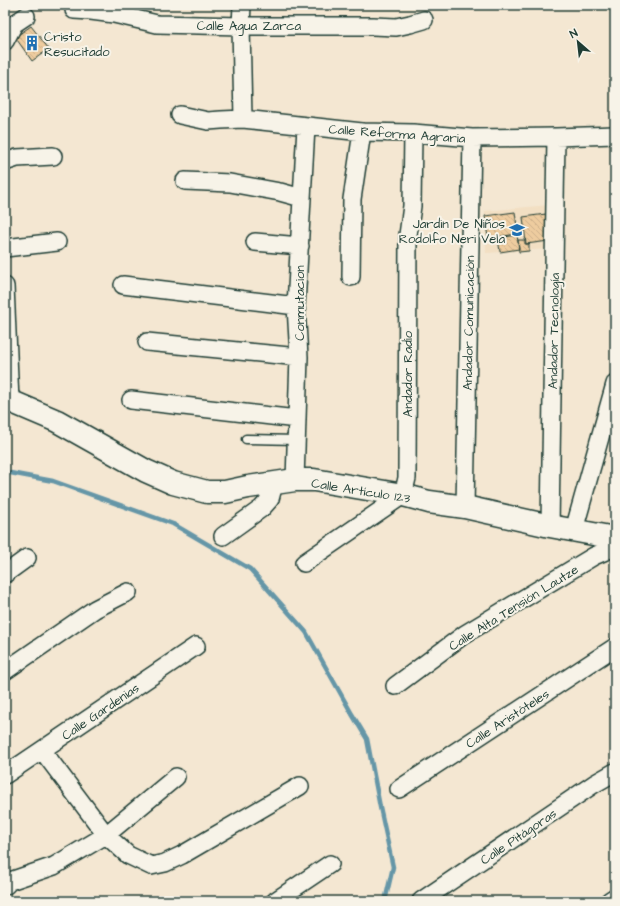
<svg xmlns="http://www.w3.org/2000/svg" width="620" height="906" viewBox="0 0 620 906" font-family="'Architects Daughter',sans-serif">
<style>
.built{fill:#f2dfc3}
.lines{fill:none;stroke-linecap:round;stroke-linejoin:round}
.stream{stroke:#6596a7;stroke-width:4.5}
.building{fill:url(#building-back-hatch);stroke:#1f3d34}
.lane-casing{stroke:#1f3d34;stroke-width:11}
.street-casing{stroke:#1f3d34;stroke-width:20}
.secondary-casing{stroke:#1f3d34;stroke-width:25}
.lane{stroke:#f7f3e8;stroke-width:8}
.street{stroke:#f7f3e8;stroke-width:17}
.secondary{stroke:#f7f3e8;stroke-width:22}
.labels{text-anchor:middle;stroke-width:4;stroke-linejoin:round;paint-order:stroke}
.street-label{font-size:13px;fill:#1f3d34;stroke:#f7f3e8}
.poi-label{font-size:13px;fill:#1f3d34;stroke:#f7f3e8;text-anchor:start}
</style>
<defs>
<pattern id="building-back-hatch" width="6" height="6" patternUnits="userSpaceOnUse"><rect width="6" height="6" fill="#eecc9f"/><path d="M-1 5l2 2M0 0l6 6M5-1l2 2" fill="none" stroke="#ccb08a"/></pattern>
</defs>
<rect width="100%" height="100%" fill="#f4e7d2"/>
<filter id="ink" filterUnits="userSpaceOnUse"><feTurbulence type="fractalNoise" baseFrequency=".025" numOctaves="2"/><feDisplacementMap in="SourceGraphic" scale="8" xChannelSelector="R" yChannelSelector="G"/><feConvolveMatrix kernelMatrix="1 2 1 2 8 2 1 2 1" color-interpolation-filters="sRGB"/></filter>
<g filter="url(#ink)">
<path class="built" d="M549 205V249L486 253 485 211Z"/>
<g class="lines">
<path class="stream" d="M5 472 53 481 173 524 250 569 306 632 352 714 367 739 380 807 393 867 385 901"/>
</g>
<path class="building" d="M31 26 49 49 32 61 15 37Z
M515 212 518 234 488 238 485 216Z
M546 214 549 241 526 244 523 217Z
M517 235 519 249 500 252 498 238Z
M518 240H525V244H529V251L519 252Z"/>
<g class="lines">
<g class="lane-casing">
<path id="lane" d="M246 439 297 440"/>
</g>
<g class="street-casing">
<path id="street" d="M242 5 241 26 243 119
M74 10 91 11 114 14 157 24 241 26H373L396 27 410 24 424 20
M5 41 14 24 26 16
M180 115 208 121 221 120 243 119 362 132 413 133 472 138 556 137 615 135
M5 162 17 158 53 156
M185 181 230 183 280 192 302 198
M255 242 300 246
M5 248 57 242
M351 277 352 199 362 132
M123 285 296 306
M5 286 10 401
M147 342 299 357
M131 400 297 419
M295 480 299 357 296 306 306 127
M465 507 472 138
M550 526 556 137
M574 530 615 384
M223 536 262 508 270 499 274 484
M304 563 403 495 407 478 408 235 412 206 413 133
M5 574 27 558
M5 671 95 609 128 592
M395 686 465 634 594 556 615 547
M42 750 106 835 128 855 151 866 165 863 182 855 300 786
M5 775 196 646
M399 789 615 647
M5 886 10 881 54 866 106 835 176 777
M275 901 330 864
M421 901 594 784 615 772
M609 901 615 897"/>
</g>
<g class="secondary-casing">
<path id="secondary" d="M5 402 10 401 57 421 146 471 173 483 207 492H225L248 487 295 480H314L403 495 429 502 465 507 550 526 615 538"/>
</g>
<use href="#lane" class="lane"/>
<use href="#street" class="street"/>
<use href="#secondary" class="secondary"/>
</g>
</g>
<defs>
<g id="building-bare" transform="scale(1.2)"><path d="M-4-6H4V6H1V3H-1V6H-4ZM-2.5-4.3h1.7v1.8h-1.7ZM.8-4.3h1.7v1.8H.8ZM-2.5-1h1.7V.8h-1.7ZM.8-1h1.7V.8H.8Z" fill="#1f6fb2" stroke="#f7f3e8" stroke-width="2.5" paint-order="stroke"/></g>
<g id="school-bare" transform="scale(1.2)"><path d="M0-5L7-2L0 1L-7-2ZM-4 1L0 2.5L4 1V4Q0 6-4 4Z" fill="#1f6fb2" stroke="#f7f3e8" stroke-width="2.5" paint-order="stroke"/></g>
</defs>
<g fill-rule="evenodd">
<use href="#building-bare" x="32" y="43"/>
<use href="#school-bare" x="517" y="230"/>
</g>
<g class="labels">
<g class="street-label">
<text x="249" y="30">Calle Agua Zarca</text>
<text transform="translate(397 133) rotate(4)" y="5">Calle Reforma Agraria</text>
<text transform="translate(299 303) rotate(-90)" y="5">Conmutacion</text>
<text transform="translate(468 323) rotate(-89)" y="5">Andador Comunicación</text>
<text transform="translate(553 331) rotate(-89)" y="5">Andador Tecnología</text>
<text transform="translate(407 374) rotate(-90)" y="5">Andador Radio</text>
<text transform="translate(361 490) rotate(9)" y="5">Calle Artículo 123</text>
<text transform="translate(513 607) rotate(-32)" y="5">Calle Alta Tensión Lautze</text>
<text transform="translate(100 711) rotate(-34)" y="5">Calle Gardenias</text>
<text transform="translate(507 718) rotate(-33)" y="5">Calle Aristóteles</text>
<text transform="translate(518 836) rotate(-34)" y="5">Calle Pitágoras</text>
</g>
<g class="poi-label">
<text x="44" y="41">Cristo<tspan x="44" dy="15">Resucitado</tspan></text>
<text x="505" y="228" text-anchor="end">Jardin De Niños<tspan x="505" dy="15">Rodolfo Neri Vela</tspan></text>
</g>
</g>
<rect width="620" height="906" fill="none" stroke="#f7f3e8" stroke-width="20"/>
<rect x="10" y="10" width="600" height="886" fill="none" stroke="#1f3d34" stroke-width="1.5" filter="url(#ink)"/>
<g transform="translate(578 42) rotate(332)" stroke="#f7f3e8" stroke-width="3" paint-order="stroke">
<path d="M0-3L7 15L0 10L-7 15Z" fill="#1f3d34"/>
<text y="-6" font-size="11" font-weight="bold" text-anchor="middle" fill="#1f3d34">N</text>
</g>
</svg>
